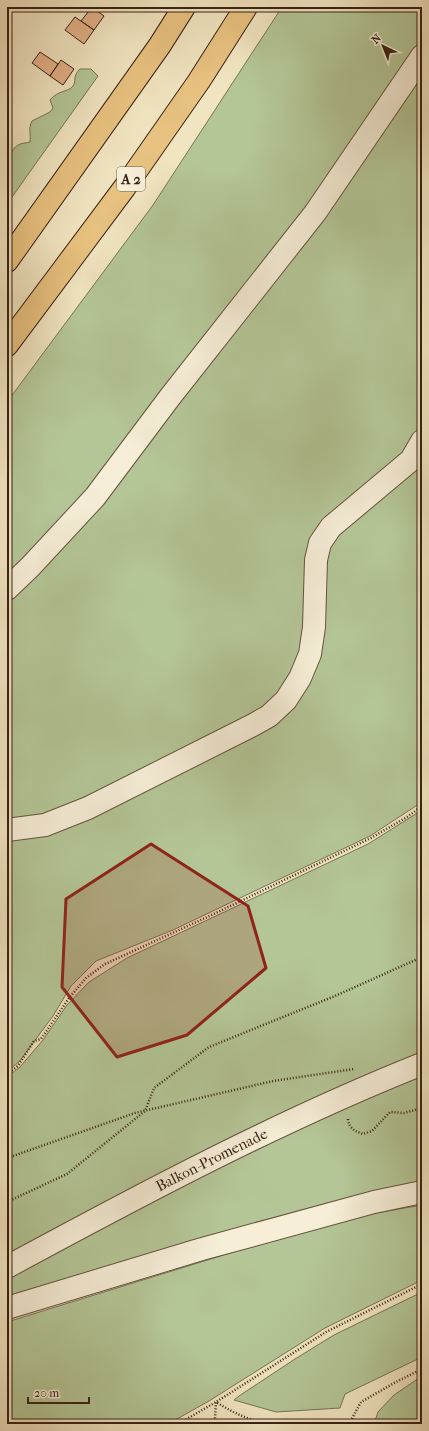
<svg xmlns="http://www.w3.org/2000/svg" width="429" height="1431" viewBox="0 0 429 1431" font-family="'IM FELL French Canon',serif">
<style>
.green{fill:#b4c697;stroke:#767456}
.building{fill:#e4b188;stroke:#382114}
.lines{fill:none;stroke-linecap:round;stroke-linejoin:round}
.minor-casing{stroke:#66523f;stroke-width:24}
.highway-casing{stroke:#382114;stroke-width:24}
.path{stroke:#382114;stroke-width:2.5;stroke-dasharray:1 2;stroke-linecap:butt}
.minor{stroke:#f6eed7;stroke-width:22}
.highway{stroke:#e8c280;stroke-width:22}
.marked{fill:#8f2418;fill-opacity:0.2;stroke:#8f2418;stroke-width:3;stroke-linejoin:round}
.labels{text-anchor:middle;stroke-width:3;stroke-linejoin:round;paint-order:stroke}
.shield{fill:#f6eed7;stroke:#715e4e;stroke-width:1}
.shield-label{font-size:14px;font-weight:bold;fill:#382114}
.street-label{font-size:15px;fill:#382114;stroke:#f6eed7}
</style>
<rect width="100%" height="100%" fill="#f1e5c1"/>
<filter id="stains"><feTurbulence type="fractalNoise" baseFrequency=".005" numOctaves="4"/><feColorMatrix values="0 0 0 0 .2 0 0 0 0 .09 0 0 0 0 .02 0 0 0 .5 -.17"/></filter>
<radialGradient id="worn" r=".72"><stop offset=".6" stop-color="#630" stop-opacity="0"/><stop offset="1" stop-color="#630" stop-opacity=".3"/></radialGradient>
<path class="green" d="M282 7H422V425L408 449 331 519 304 654 268 709 122 784 46 816 7 822V402L153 205Z
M80 69H91L98 76 7 204C7 189 3 154 18 145 21 143 27 143 30 142 31 134 28 128 32 121L50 112 53 108 50 100C58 90 69 92 73 86 77 80 72 77 80 69Z
M422 449V802L370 836 173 930 96 961 71 986 53 1016 19 1062 7 1071V835L39 830 295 695 320 569 330 540Z
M422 810V1057L7 1259V1077L20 1067 43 1040 67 1005 89 982 127 958 368 844Z
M422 1070V1183L7 1298V1274L140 1202Z
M422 1205V1280L325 1328 209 1401 168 1424H7V1322L230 1253 370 1214Z
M422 1292V1357L345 1394 340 1408 276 1412 234 1400 239 1396 295 1359 334 1335Z
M422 1376V1424H374L378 1412 394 1395Z"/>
<path class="building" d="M92 7 104 16 94 30 81 21Z
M75 17 94 30 84 44 65 30Z
M40 52 58 64 50 76 32 63Z
M61 60 74 69 63 85 50 76Z"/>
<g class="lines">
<g class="minor-casing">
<g id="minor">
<path d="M7 589 30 567 95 497 170 397 315 213 422 56"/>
<path d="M7 830 45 825 88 808 253 725 269 716 286 700 300 678 310 654 314 627 316 560 320 543 331 527 411 460 422 441"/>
<path id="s1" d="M7 1267C142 1194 279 1121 422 1064"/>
<path d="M7 1308 202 1249 374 1202 422 1192"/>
</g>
</g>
<g class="highway-casing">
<path id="highway" d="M7 261 160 45 184 7
M7 345 125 187 199 81 246 7"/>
</g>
<path class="path" d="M7 1074 18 1066 34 1041 41 1039 69 998 86 978 105 964 216 913 371 838 407 817 422 806
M348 1119C349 1129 355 1131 363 1134L372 1131 390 1112 404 1113 422 1108
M7 1156H13L135 1113 273 1081 354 1069
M7 1202 67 1174 145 1111 154 1088 209 1047 335 996 422 957
M178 1424 216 1402 326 1332 422 1284
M217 1424 215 1418 216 1402C235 1414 254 1423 276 1424
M336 1424H348
M349 1424 361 1402 396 1382 422 1369"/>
<use href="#minor" class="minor"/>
<use href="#highway" class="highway"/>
</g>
<path class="marked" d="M151 844 248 906 266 968 187 1035 117 1057 62 987 66 899Z"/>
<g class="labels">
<rect class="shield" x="117" y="167" width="28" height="24" rx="3"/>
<g class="shield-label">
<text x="131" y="184">A 2</text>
</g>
<g class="street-label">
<text dy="5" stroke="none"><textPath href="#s1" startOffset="231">Balkon-Promenade</textPath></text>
</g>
</g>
<rect width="429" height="1431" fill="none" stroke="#f1e5c1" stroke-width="24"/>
<rect x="8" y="8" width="413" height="1415" fill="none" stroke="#382114" stroke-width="2"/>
<rect x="12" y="12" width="405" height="1407" fill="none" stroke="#382114"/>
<g transform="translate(383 46) rotate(317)" stroke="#f6eed7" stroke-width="3" paint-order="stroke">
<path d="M0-3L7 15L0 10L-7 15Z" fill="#382114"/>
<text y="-6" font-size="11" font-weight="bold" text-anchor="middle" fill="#382114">N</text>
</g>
<path d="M28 1397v6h61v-6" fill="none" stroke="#382114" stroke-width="2"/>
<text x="34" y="1397" font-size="12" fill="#382114" stroke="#f6eed7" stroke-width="3" paint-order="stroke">20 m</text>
<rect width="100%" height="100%" filter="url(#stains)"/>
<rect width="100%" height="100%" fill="url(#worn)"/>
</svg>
